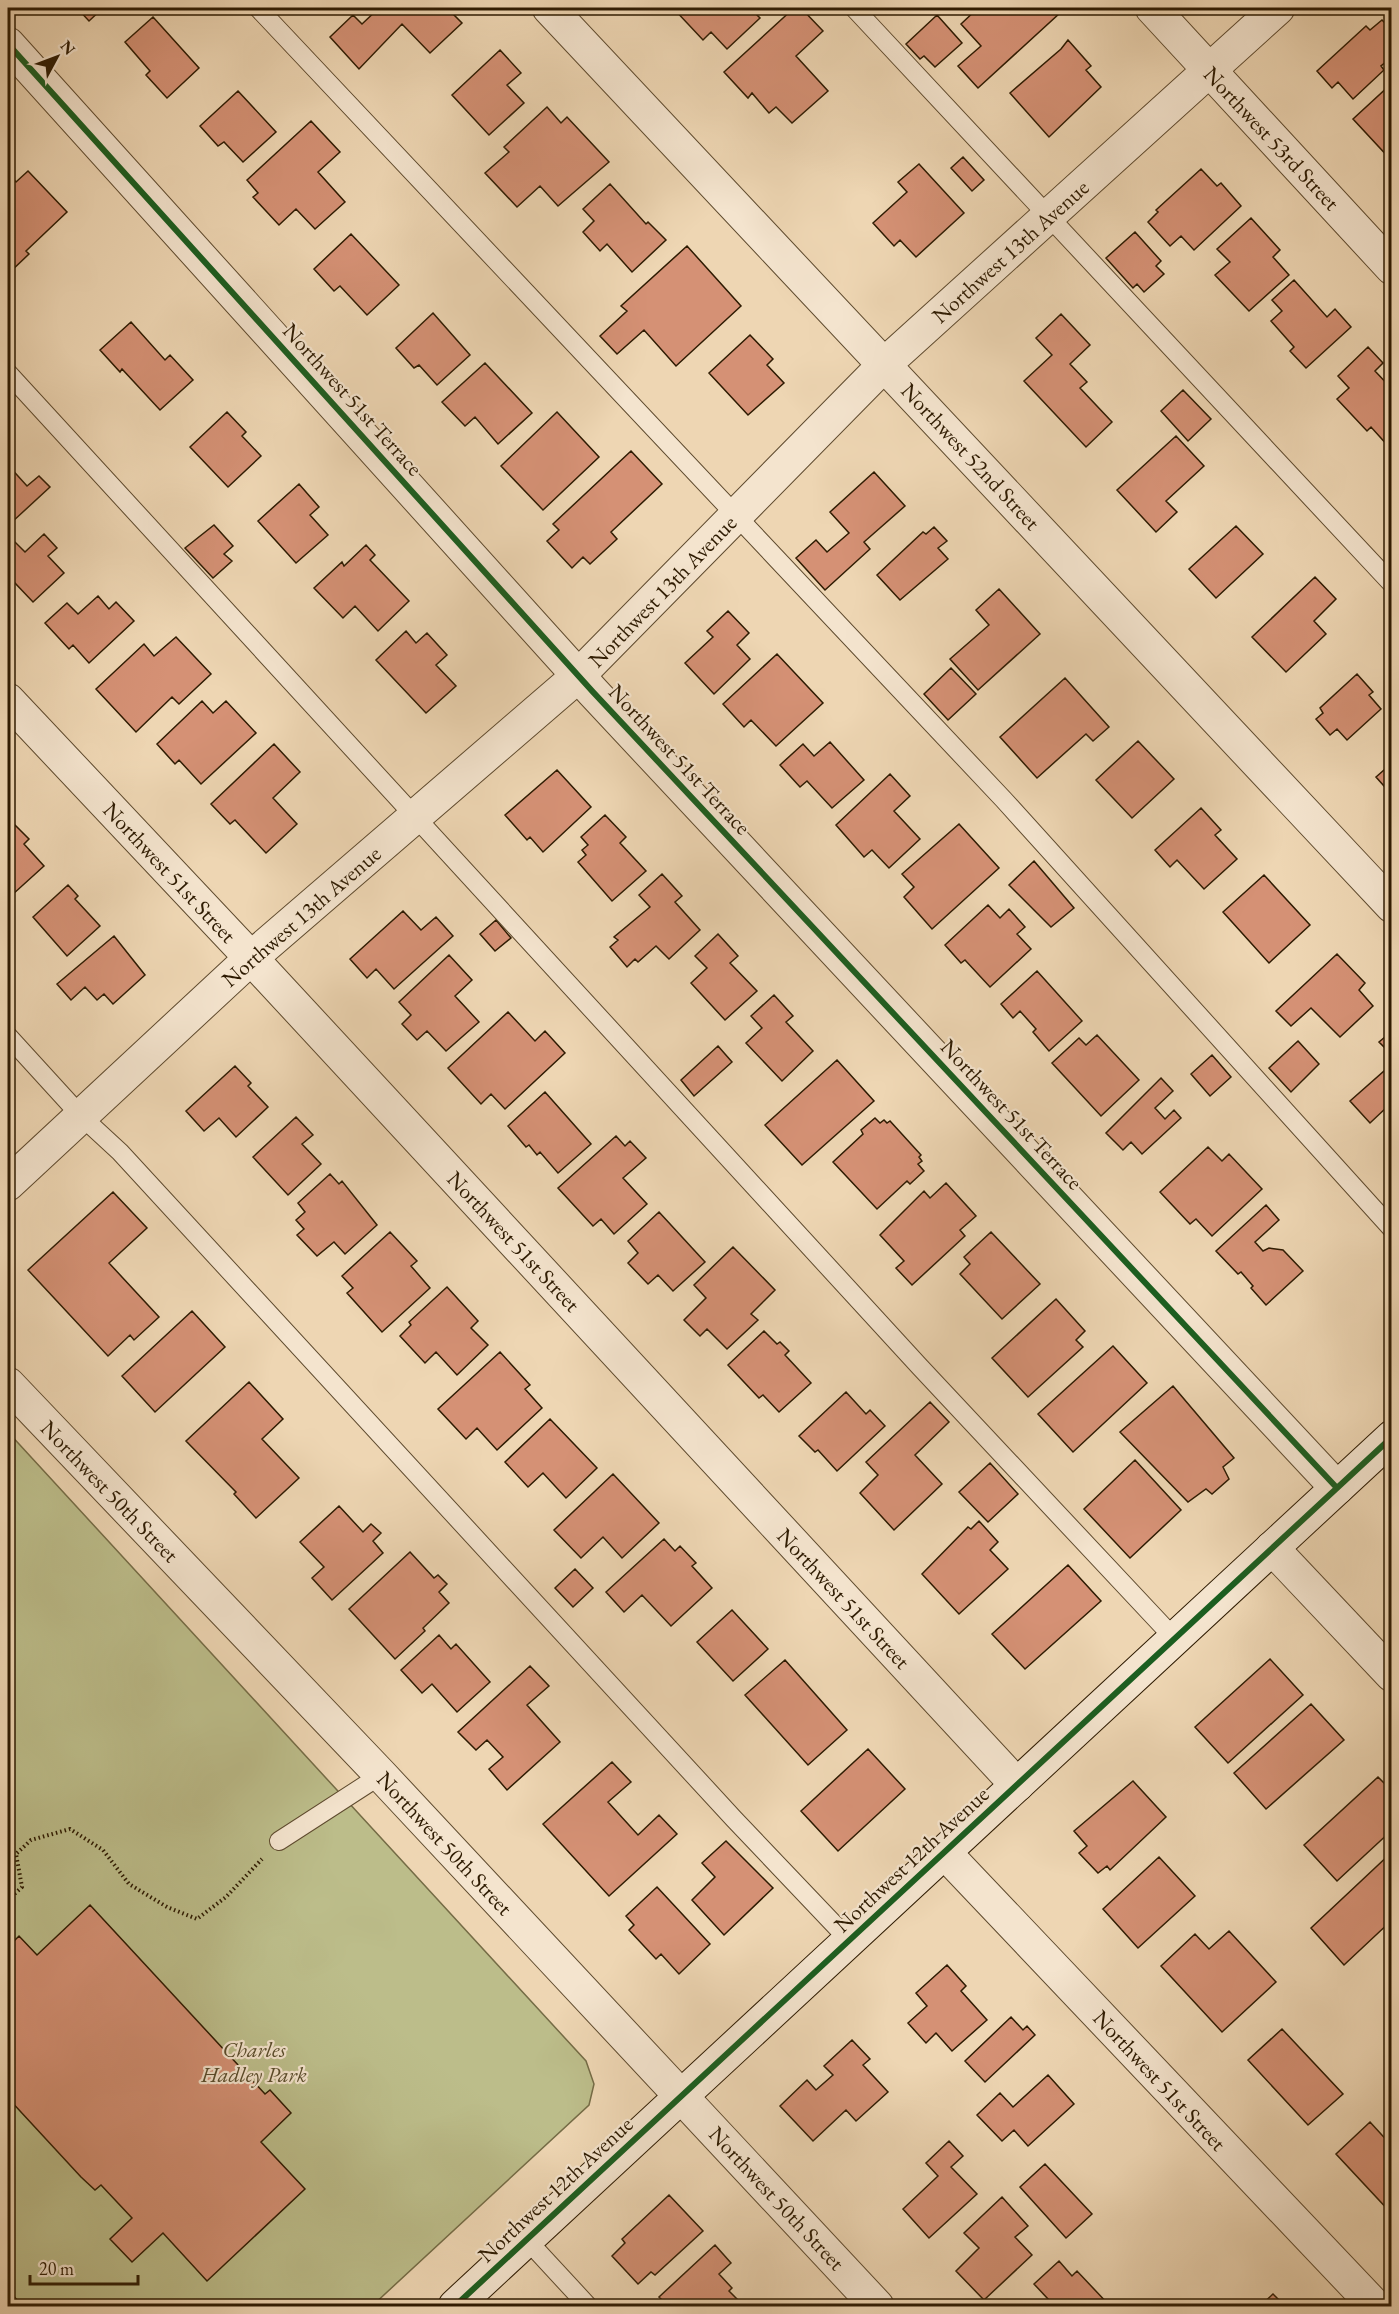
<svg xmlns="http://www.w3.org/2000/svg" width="1399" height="2314" viewBox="0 0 1399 2314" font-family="'EB Garamond',serif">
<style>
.green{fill:#bcbd8a;stroke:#756c46;stroke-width:1.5}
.building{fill:#d59175;stroke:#2e1b02;stroke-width:1.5}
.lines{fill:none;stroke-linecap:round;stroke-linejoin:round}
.service-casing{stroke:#5e4a2e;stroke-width:20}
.minor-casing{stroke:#5e4a2e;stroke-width:35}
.secondary-casing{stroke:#2e1b02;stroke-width:35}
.path{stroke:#2e1b02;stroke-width:4;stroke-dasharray:1.5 3;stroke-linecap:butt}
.service{stroke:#f4e4ce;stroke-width:18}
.minor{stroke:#f4e4ce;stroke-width:33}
.secondary{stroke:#f4e4ce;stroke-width:33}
.cycleway-casing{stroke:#f4e4ce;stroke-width:10}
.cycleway{stroke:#1b5e20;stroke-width:6}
.labels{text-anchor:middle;stroke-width:4.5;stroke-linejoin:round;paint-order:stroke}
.street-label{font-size:22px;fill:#2e1b02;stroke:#f4e4ce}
.park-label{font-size:22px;font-style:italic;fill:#594c2b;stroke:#f4e4ce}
</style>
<rect width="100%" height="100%" fill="#eed6b3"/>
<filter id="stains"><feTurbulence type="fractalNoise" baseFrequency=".00333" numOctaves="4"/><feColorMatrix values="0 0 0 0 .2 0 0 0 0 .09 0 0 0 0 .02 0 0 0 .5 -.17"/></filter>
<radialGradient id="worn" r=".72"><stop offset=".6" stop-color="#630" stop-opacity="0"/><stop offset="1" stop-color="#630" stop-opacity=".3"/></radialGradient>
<path class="green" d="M8 1432 586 2061 594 2084 589 2105 372 2306H8Z"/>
<path class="building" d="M77 8H115L108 14 103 8 89 21Z
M379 8H391L394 11 397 8H447L462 23 430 53 402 24 359 69 330 37 353 15 362 24Z
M673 8H750L760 18 727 49 711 32 703 40Z
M794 8H801L823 31 796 56 828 91 792 123 776 107 769 113 752 93 748 98 724 72Z
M978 8H1056L1061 12 978 88 958 66 981 46 961 24Z
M937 15 962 43 935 67 924 56 920 59 906 44Z
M153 17 199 68 167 98 146 75 150 71 125 42Z
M1382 20 1392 30V57L1381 66 1384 70 1353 99 1338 82 1332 88 1317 71 1366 26 1370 30Z
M1068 40 1091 66 1086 70 1101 87 1049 137 1010 93 1061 49Z
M500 50 521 73 507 85 524 103 489 135 452 95Z
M1390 85 1392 86V161L1353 119Z
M238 91 276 132 243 162 224 142 218 146 200 126Z
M547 107 561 123 567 117 609 162 558 206 540 186 517 207 485 173 509 152 504 147Z
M311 121 340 152 318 172 345 202 315 229 296 209 279 225 253 197 258 193 247 180Z
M963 157 984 180 972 191 951 168Z
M919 164 964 213 916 257 900 240 894 246 873 223 907 192 898 182Z
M1201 169 1217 186 1221 183 1241 206 1194 250 1181 236 1170 246 1148 222 1158 212 1156 210Z
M28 171 67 212 26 251 29 254 10 272 8 269V173L16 182Z
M610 184 646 224 648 222 666 240 632 272 607 244 600 251 583 232 594 221 583 209Z
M1251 218 1280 250 1273 257 1289 275 1249 311 1215 275 1230 262 1217 249Z
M1135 232 1161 261 1156 266 1164 274 1144 292 1137 284 1133 288 1106 258Z
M351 234 399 285 367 315 340 286 334 291 314 269Z
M687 246 741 306 676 366 644 330 617 354 600 336 627 311 621 306Z
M1294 280 1327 317 1335 309 1351 327 1306 368 1290 351 1294 347 1271 321 1282 311 1272 300Z
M433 313 470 355 437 385 419 365 414 368 396 348Z
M1061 314 1090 345 1070 364 1087 382 1080 388 1112 422 1086 447 1024 381 1052 355 1036 338Z
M131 322 165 360 170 355 193 380 160 410 122 369 120 372 100 350Z
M750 335 773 359 767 365 784 383 748 415 709 373Z
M1368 347 1383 363 1375 371 1392 389 1390 448 1371 427 1367 431 1337 399 1349 388 1338 376Z
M485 363 532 413 498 444 475 417 465 426 442 402Z
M1183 390 1211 419 1188 441 1161 411Z
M227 412 246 432 242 436 261 456 228 487 190 447Z
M557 412 599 457 543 510 501 466Z
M1176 436 1204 466 1166 501 1177 512 1156 532 1117 490Z
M631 451 662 484 611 532 617 539 590 564 583 557 572 568 547 541 559 530 553 524Z
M8 465 27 486 39 476 50 487 11 523 8 519Z
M874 472 905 506 864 542 870 549 825 590 796 558 816 540 827 552 849 533 830 512Z
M299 484 319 507 310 515 328 535 296 563 258 521Z
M214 525 233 546 224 554 232 561 213 578 185 548Z
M1236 526 1263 554 1216 598 1189 569Z
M934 527 947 541 938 548 948 559 900 600 877 575 923 532 926 534Z
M44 534 57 548 48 556 64 573 33 602 13 581 8 583V546L13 540 25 552Z
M366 545 375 555 370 560 409 601 378 631 355 606 343 618 314 588 342 562 344 566Z
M1315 577 1336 599 1314 621 1326 634 1286 672 1252 637Z
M999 589 1040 634 978 690 950 659 989 625 976 610Z
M98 596 109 609 116 602 134 621 89 663 73 645 69 649 45 623 67 603 78 614Z
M728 611 749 633 737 645 750 659 714 694 685 663 713 637 707 631Z
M406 631 416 643 427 633 447 655 436 665 456 686 426 713 376 660Z
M176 637 211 674 179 704 172 697 136 732 96 689 144 644 154 656Z
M777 654 823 703 776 746 751 720 744 727 723 704Z
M951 668 976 694 948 720 924 694Z
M1357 674 1373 692 1369 695 1381 709 1347 740 1337 729 1330 735 1316 719 1323 713 1320 708Z
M1065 678 1109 727 1093 741 1086 734 1037 778 1000 737Z
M202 701 213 713 226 701 256 733 201 784 179 760 175 764 157 744Z
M1138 741 1174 779 1132 818 1096 780Z
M830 742 864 780 832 808 807 781 800 787 780 765 803 744 814 756Z
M274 744 300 772 273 798 297 824 266 853 235 820 230 824 211 804Z
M1392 763V795L1376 777Z
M557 770 591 807 543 852 530 837 527 840 505 815Z
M890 774 910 796 894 811 920 839 889 868 872 850 864 857 836 825Z
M1201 808 1221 830 1215 835 1237 859 1204 889 1177 860 1170 867 1155 850Z
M605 815 626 837 620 843 646 871 612 901 578 862 586 855 582 850 588 845 581 837Z
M14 824 29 839 24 844 44 866 12 895 8 890V830Z
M959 824 999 868 932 929 904 897 914 887 902 874Z
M1034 861 1074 908 1051 927 1009 885Z
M662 874 682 896 675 902 700 930 669 959 656 946 638 962 635 959 627 967 610 947 618 940 614 937 650 907 639 895Z
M1264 875 1310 925 1269 963 1223 912Z
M68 885 78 896 75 899 100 926 67 956 33 917Z
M988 905 1000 918 1009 909 1025 927 1017 934 1031 949 990 987 965 960 961 963 945 945Z
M403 911 421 930 436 917 453 936 394 989 376 969 367 978 350 959Z
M496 920 511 938 495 951 480 934Z
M718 934 738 956 730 963 757 991 725 1020 691 983 707 968 695 956Z
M114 936 145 975 113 1004 104 994 97 1000 85 987 71 1000 57 984Z
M1337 954 1365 983 1359 990 1373 1006 1340 1037 1311 1008 1291 1026 1276 1011Z
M449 955 472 980 455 996 479 1022 446 1051 427 1031 417 1040 402 1024 411 1015 399 1002Z
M1037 971 1082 1021 1049 1051 1033 1032 1036 1029 1020 1011 1013 1018 1001 1004Z
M774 995 793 1016 786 1022 813 1051 782 1081 746 1043 762 1028 751 1016Z
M508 1012 535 1041 545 1031 565 1053 505 1109 491 1094 481 1104 448 1068Z
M1392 1031V1055L1379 1042Z
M1097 1035 1139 1080 1101 1116 1052 1063 1079 1038 1086 1045Z
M1298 1041 1319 1064 1291 1092 1269 1068Z
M718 1046 732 1062 694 1096 681 1080Z
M1212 1055 1231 1077 1210 1096 1191 1074Z
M837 1060 874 1101 802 1165 765 1125Z
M1392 1064V1112L1387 1107 1370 1123 1350 1101Z
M235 1066 251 1083 248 1086 268 1107 236 1137 219 1118 204 1131 186 1111Z
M1161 1078 1173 1091 1155 1108 1165 1119 1174 1110 1181 1118 1142 1154 1131 1142 1123 1150 1106 1133Z
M545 1092 591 1144 558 1173 540 1152 537 1155 529 1145 526 1147 508 1126Z
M296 1117 313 1135 302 1144 321 1164 288 1195 253 1157Z
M875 1118 880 1123 884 1120 887 1123 890 1121 921 1155 919 1157 922 1161 918 1164 924 1171 910 1184 907 1181 877 1209 833 1162 863 1134 861 1130Z
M616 1136 625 1146 630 1141 646 1158 623 1178 647 1204 614 1234 601 1219 593 1226 558 1188Z
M1208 1147 1222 1161 1229 1154 1262 1189 1212 1236 1196 1219 1190 1224 1160 1192Z
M330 1174 339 1184 342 1181 377 1225 345 1254 334 1242 317 1256 297 1235 304 1229 296 1220 305 1212 298 1203Z
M946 1183 976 1216 960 1230 965 1236 912 1285 896 1268 904 1261 880 1235 924 1191 930 1198Z
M113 1192 147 1228 109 1263 159 1317 134 1340 130 1335 108 1356 28 1270Z
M1266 1205 1279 1220 1255 1242 1263 1251 1269 1248 1283 1250 1303 1271 1266 1305 1251 1288 1253 1286 1241 1272 1238 1274 1216 1251Z
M659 1212 705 1262 673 1291 658 1275 648 1284 628 1263 638 1253 628 1241Z
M390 1232 417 1261 411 1266 430 1288 382 1332 347 1293 353 1288 342 1276Z
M991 1232 1040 1284 1002 1319 960 1274 970 1264 964 1257Z
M733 1247 775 1290 751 1314 758 1320 727 1349 707 1329 700 1336 684 1320 706 1298 694 1285Z
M447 1287 478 1321 471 1328 488 1345 457 1375 436 1352 425 1363 400 1336 411 1325 409 1322Z
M1056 1299 1085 1331 1076 1340 1083 1347 1028 1397 992 1358Z
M192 1311 225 1347 155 1412 122 1376Z
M764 1331 777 1344 780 1342 789 1351 785 1355 811 1383 779 1412 763 1395 759 1398 728 1365Z
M1113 1346 1147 1383 1073 1452 1038 1414Z
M500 1352 530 1385 525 1389 542 1408 497 1450 477 1428 466 1439 438 1409Z
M249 1382 283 1419 262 1439 299 1478 256 1518 234 1494 236 1492 186 1441Z
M1173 1386 1234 1458 1223 1467 1229 1479 1212 1494 1206 1489 1188 1502 1120 1432Z
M846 1392 866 1414 870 1410 885 1426 837 1471 818 1450 815 1452 799 1436Z
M930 1402 949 1422 915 1455 942 1484 894 1530 860 1493 878 1475 866 1462Z
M550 1419 597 1468 566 1498 543 1473 528 1487 505 1462Z
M1135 1460 1181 1510 1130 1558 1084 1509Z
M990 1463 1018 1494 988 1522 959 1492Z
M613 1474 659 1523 622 1558 603 1537 581 1558 554 1530Z
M339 1506 363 1532 371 1524 381 1533 373 1541 383 1553 332 1600 312 1578 324 1567 300 1542Z
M979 1521 998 1542 990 1550 1008 1569 959 1614 922 1574 968 1527 971 1529Z
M664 1539 675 1551 680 1546 696 1563 692 1566 712 1588 671 1626 642 1595 624 1612 606 1592Z
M410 1552 434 1578 438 1575 447 1584 439 1592 449 1603 423 1628 425 1631 395 1659 349 1609Z
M1068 1565 1101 1601 1025 1669 992 1634Z
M575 1569 593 1588 573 1607 555 1588Z
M732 1610 768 1649 733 1681 697 1642Z
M439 1635 451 1649 456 1644 490 1682 457 1712 432 1684 422 1693 401 1670Z
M1270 1659 1303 1695 1228 1763 1195 1727Z
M785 1660 847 1730 808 1765 745 1695Z
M530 1666 549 1686 527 1705 560 1742 507 1790 489 1769 503 1757 487 1740 476 1750 458 1732Z
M1311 1704 1344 1740 1266 1809 1234 1773Z
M868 1749 905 1789 838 1851 801 1811Z
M612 1762 631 1782 608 1802 638 1835 659 1815 677 1834 609 1896 543 1824Z
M1378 1777 1392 1791V1830L1337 1881 1304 1845Z
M1133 1781 1166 1817 1110 1870 1107 1866 1098 1873 1079 1853 1087 1846 1074 1831Z
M726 1841 773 1888 724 1935 692 1900 715 1877 702 1863Z
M1392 1852V1920L1344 1965 1311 1928Z
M1159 1857 1195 1896 1138 1948 1103 1909Z
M657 1887 710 1944 679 1974 661 1954 656 1959 629 1930 634 1925 626 1916Z
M90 1905 265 2094 270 2090 291 2113 261 2142 305 2189 207 2281 163 2233 132 2262 110 2239 132 2218 101 2185 95 2190 81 2177 8 2098V1947L19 1936 37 1955Z
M1229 1931 1276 1982 1222 2032 1161 1966 1195 1934 1209 1949Z
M947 1965 966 1986 961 1991 987 2020 952 2051 936 2033 926 2043 908 2023 927 2006 916 1993Z
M1011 2017 1023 2030 1027 2026 1035 2035 985 2082 965 2061Z
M1282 2029 1343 2094 1308 2125 1248 2060Z
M852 2040 870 2059 863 2065 888 2092 856 2121 846 2110 813 2141 780 2106 807 2080 816 2090 833 2075 824 2066Z
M1048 2075 1074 2104 1028 2146 1014 2130 1002 2141 977 2115 1000 2093 1013 2107Z
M1370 2122 1392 2146V2214L1336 2154Z
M949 2141 963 2156 951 2167 977 2194 929 2238 903 2209 938 2176 926 2163Z
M1045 2164 1092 2214 1066 2238 1020 2187Z
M669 2195 703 2231 655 2275 651 2272 638 2284 612 2256 625 2243 622 2239Z
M1002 2197 1028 2226 1015 2237 1032 2255 984 2300 956 2271 979 2248 964 2233Z
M715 2245 731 2263 719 2274 732 2288 729 2291 744 2306H668L659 2297Z
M1059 2261 1072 2276 1077 2271 1110 2306H1039L1048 2299 1034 2284Z
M8 2290 20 2303V2306H8Z
M1273 2294 1285 2306H1260Z"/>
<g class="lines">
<g class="service-casing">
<path id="service" d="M258 8 1004 800 1392 1229
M854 8 1392 584
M8 373 920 1367 1174 1638
M8 1036 81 1116 120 1152 734 1819 850 1941
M279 1841 381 1775
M527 2240 588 2306"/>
</g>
<g class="minor-casing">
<path id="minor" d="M549 8 1392 906
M1152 8 1392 268
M8 44 593 692 1337 1488
M8 700 251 958 1017 1785
M8 1184 251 958 578 676 886 363 1278 8
M8 1384 381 1775 877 2306
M1272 1548 1392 1675
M945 1853 1375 2306"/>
</g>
<g class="secondary-casing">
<path id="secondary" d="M455 2306 1392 1437"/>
</g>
<path class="path" d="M8 1900 22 1887 16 1854 31 1840 70 1829 103 1850 129 1884 167 1907 197 1919 226 1897 262 1859"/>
<use href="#service" class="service"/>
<use href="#minor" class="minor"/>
<use href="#secondary" class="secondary"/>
<g class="cycleway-casing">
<path id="cycleway" d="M8 44 593 692 1337 1488
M455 2306 1392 1437"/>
</g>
<use href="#cycleway" class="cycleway"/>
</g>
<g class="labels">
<g class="street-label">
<text transform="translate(1272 138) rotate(47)" y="8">Northwest 53rd Street</text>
<text transform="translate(1010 251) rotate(-42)" y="8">Northwest 13th Avenue</text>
<text transform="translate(353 399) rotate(48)" y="8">Northwest 51st Terrace</text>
<text transform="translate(971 456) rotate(47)" y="8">Northwest 52nd Street</text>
<text transform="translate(662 591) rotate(-46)" y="8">Northwest 13th Avenue</text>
<text transform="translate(680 759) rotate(47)" y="8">Northwest 51st Terrace</text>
<text transform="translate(170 872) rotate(47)" y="8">Northwest 51st Street</text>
<text transform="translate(301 916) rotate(-41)" y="8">Northwest 13th Avenue</text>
<text transform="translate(1012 1114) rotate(47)" y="8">Northwest 51st Terrace</text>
<text transform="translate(514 1241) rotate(47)" y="8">Northwest 51st Street</text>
<text transform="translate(110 1491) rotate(46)" y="8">Northwest 50th Street</text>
<text transform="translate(844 1598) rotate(47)" y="8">Northwest 51st Street</text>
<text transform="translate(445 1843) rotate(47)" y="8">Northwest 50th Street</text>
<text transform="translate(911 1859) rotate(-43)" y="8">Northwest 12th Avenue</text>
<text transform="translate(1160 2080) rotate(47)" y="8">Northwest 51st Street</text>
<text transform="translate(555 2189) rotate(-43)" y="8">Northwest 12th Avenue</text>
<text transform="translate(777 2198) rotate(47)" y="8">Northwest 50th Street</text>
</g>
<g class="park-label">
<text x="254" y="2057">Charles<tspan x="254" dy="25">Hadley Park</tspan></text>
</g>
</g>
<rect width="1399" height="2314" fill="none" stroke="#eed6b3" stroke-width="30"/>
<rect x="9" y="9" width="1381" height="2296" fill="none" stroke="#2e1b02" stroke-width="3"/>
<rect x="15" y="15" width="1369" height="2284" fill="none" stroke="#2e1b02" stroke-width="1.5"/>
<g transform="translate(57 57) rotate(49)" stroke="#f4e4ce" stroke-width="4.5" paint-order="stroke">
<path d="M0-4.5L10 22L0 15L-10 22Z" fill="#2e1b02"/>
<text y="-9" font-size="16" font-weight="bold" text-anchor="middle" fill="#2e1b02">N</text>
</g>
<path d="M30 2275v9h108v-9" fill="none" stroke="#2e1b02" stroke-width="3"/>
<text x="39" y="2275" font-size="18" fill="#2e1b02" stroke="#f4e4ce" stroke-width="4.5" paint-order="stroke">20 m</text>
<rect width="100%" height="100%" filter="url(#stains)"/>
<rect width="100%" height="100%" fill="url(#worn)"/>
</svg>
